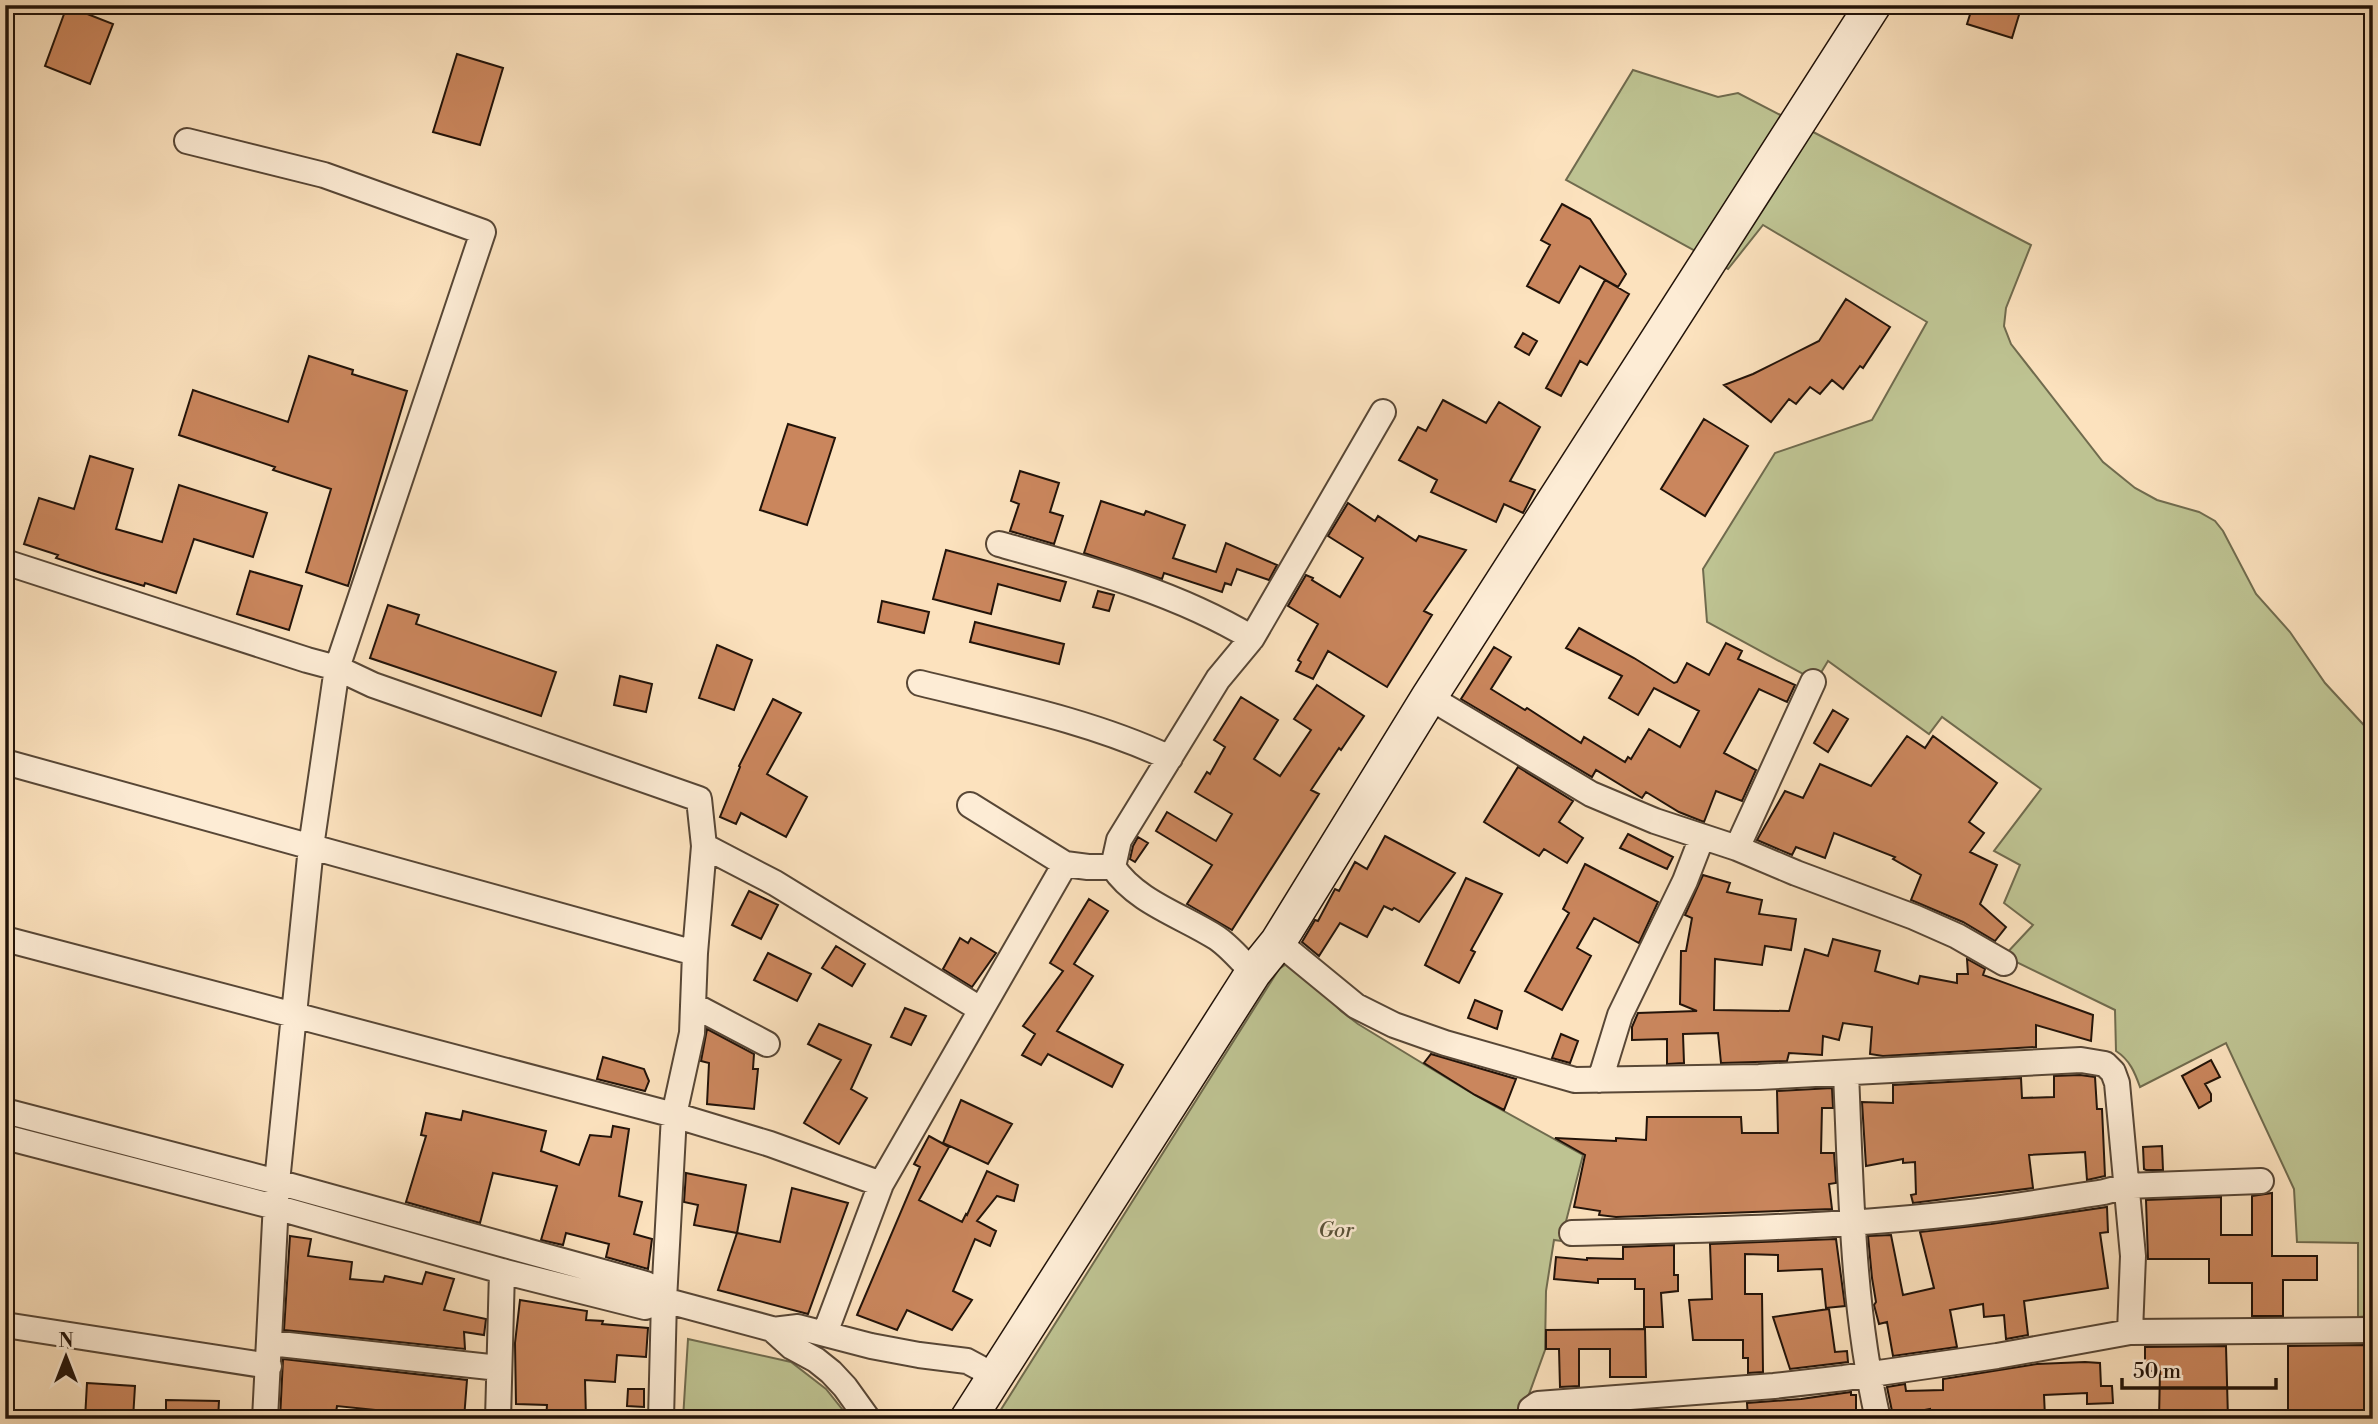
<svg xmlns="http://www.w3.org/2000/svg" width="2378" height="1424" viewBox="0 0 2378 1424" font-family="'Libre Bodoni',serif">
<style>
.green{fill:#bec392;stroke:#706b4e;stroke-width:2}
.building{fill:#ca865d;stroke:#221309;stroke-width:2}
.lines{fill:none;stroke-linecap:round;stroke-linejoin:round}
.minor-casing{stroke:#584736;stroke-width:28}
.secondary-casing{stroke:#221309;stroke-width:38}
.minor{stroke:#fdecd5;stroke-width:24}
.secondary{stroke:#fdecd5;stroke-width:35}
.labels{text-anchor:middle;stroke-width:5;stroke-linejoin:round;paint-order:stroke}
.park-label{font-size:21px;font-style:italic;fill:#595139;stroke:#fdecd5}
</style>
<rect width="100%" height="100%" fill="#fce2be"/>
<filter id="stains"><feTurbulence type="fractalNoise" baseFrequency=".00286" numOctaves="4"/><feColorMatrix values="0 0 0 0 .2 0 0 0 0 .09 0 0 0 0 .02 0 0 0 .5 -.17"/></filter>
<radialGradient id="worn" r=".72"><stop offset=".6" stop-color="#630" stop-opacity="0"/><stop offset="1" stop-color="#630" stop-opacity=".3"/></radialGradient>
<path class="green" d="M1633 70 1718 97 1738 93 2031 245 2006 308 2004 326 2011 344 2103 462 2135 488 2157 500 2199 512 2215 521 2223 531 2256 594 2290 632 2325 683 2373 735V1316L2358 1317V1243L2297 1242 2294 1189 2226 1043 2140 1087C2135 1073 2130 1060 2116 1051L2115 1010 2004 956 2033 925 2004 903 2020 865 1994 851 2041 789 1942 717 1929 734 1828 661 1816 681 1707 622 1703 569 1775 453 1872 420 1927 322 1763 225 1728 269 1566 180Z
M1291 961 1341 1011 1358 1024 1473 1094 1583 1155 1561 1241 1554 1240 1546 1291 1545 1350 1520 1419H995L1279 969Z
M688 1339 791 1362 826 1389 850 1419H683Z"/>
<path class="building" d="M1973 5H2022L2012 38 1967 24Z
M67 6 113 24 90 84 45 66Z
M457 54 503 68 480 145 433 132Z
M1562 204 1590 219 1626 274 1618 287 1580 266 1559 303 1527 286 1550 245 1541 240Z
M1605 280 1629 294 1587 365 1580 361 1561 396 1546 388Z
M1846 299 1890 327 1863 368 1860 366 1843 389 1832 380 1820 394 1810 387 1796 404 1789 399 1771 422 1724 385 1753 374 1819 341Z
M1523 333 1537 341 1529 355 1515 347Z
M309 356 353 370 352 374 407 391 348 586 306 572 331 489 273 470 275 467 179 435 193 390 288 422Z
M1443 400 1486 423 1499 402 1540 427 1510 481 1535 490 1523 513 1504 504 1496 522 1431 492 1437 480 1399 460 1418 427 1426 431Z
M1704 419 1748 446 1705 516 1661 489Z
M788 424 835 438 807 525 760 510Z
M90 456 133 469 116 529 162 542 179 485 267 513 253 557 194 539 176 593 145 583 144 586 101 573 56 558 58 555 24 544 39 498 74 509Z
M1020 471 1059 483 1050 512 1063 516 1054 544 1010 531 1019 504 1011 501Z
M1101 501 1144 515 1146 511 1185 525 1173 558 1216 572 1226 543 1277 565 1269 580 1237 569 1231 585 1225 583 1222 592 1164 573 1162 579 1084 553Z
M1348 503 1375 521 1378 516 1416 541 1419 536 1466 550 1424 611 1432 615 1387 687 1328 651 1313 679 1296 671 1301 662 1298 660 1318 624 1288 606 1306 575 1313 578 1312 580 1340 597 1363 558 1328 536Z
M946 550 1066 582 1060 601 998 584 991 614 933 599Z
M250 571 302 586 289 630 237 614Z
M1098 591 1114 595 1109 611 1093 607Z
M882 601 929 612 924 633 878 622Z
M388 605 419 615 416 624 556 672 541 716 370 658Z
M975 622 1064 644 1059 664 970 642Z
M1579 628 1634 658 1674 683 1677 682 1687 663 1709 675 1726 643 1742 651 1738 659 1795 685 1787 702 1759 689 1724 753 1756 770 1742 801 1716 791 1704 822 1679 812 1646 792 1642 798 1596 770 1592 777 1461 699 1494 647 1511 657 1491 689 1525 710 1527 708 1581 743 1584 737 1625 762 1628 757 1631 759 1649 729 1680 747 1699 711 1654 688 1638 715 1609 698 1622 676 1566 648Z
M717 645 752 660 734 710 699 698Z
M620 676 652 684 646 712 614 705Z
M1317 685 1364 716 1341 750 1339 748 1311 790 1319 794 1232 930 1187 904 1212 865 1156 831 1167 812 1216 841 1232 814 1195 792 1207 772 1210 774 1225 747 1214 740 1241 697 1278 720 1254 759 1280 776 1311 730 1294 719Z
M773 699 801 713 767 774 807 797 786 837 741 813 736 824 720 817 740 767 739 766Z
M1833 710 1848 719 1828 752 1814 743Z
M1907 736 1925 748 1933 736 1997 783 1969 822 1984 833 1970 852 1997 865 1980 904 2006 927 1995 941 1963 922 1911 900 1921 875 1893 859 1895 857 1834 833 1825 858 1796 847 1792 855 1757 840 1785 791 1803 798 1820 764 1871 786Z
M1518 767 1573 801 1559 822 1583 838 1567 863 1544 849 1539 856 1484 822Z
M1628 834 1673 857 1667 869 1620 848Z
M1385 836 1455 873 1419 922 1394 908 1392 910 1384 906 1367 937 1340 923 1319 956 1302 942 1315 920 1318 921 1335 889 1339 891 1355 862 1367 869Z
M1138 837 1148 843 1135 862 1130 859 1133 846Z
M1585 864 1658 902 1639 943 1594 918 1577 948 1591 956 1562 1010 1525 991 1569 913 1563 909Z
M1703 875 1730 883 1727 892 1762 900 1759 914 1796 919 1791 950 1765 946 1762 965 1715 959 1714 1010 1789 1011 1805 949 1828 956 1833 939 1880 951 1875 971 1918 984 1920 976 1957 983V974H1968L1967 959 1985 969 1983 975 2093 1015 2091 1041 2036 1025V1047L1883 1056 1870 1054 1872 1027 1843 1023 1839 1040 1823 1036 1822 1055 1789 1053 1787 1061 1721 1063 1718 1033 1683 1034 1684 1063 1667 1064V1039L1632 1040V1027L1638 1013 1697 1011 1680 1004 1681 951H1686L1692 918 1685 915Z
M1466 878 1502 894 1471 950 1475 952 1459 983 1425 965Z
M749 891 778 905 761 939 732 925Z
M1089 899 1108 911 1074 964 1093 976 1057 1031 1123 1065 1112 1087 1048 1054 1041 1065 1022 1055 1035 1034 1023 1026 1063 971 1050 963Z
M960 938 968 943 971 938 996 953 972 987 943 969Z
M836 946 865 964 852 986 822 968Z
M768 953 811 974 797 1001 754 980Z
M1475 1000 1502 1011 1497 1029 1468 1018Z
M905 1008 926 1016 911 1045 891 1037Z
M819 1024 871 1045 851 1089 867 1098 839 1144 804 1123 841 1060 808 1044Z
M707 1029 754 1054 753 1069H758L754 1109 707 1104 709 1063 701 1061Z
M1561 1034 1578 1041 1570 1063 1552 1058Z
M1431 1054 1516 1079 1504 1110 1475 1095 1424 1063Z
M603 1057 644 1069 649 1081 645 1091 597 1079Z
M2211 1060 2220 1077 2205 1084 2211 1094V1101L2199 1108 2182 1076Z
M2080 1075 2095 1077 2097 1109H2102L2105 1176 2087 1180 2085 1152 2029 1155 2033 1188 1913 1203 1911 1195 1916 1194 1915 1162 1903 1163V1159L1866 1166 1862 1102 1893 1103V1085L2021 1078 2022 1098 2054 1097V1076Z
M1832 1088 1833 1108H1822L1821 1153H1834L1836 1183 1829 1184 1832 1209 1616 1217 1599 1215 1600 1211 1574 1207 1585 1155 1555 1138 1616 1141V1138L1646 1140 1647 1117H1741L1742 1133H1778L1777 1091Z
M961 1100 1012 1124 988 1164 943 1143Z
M463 1111 546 1131 541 1151 579 1165 590 1135 611 1137 613 1126 629 1129 619 1196 642 1202 634 1234 652 1239 648 1269 606 1257 609 1244 566 1233 563 1245 541 1240 557 1186 493 1173 480 1223 406 1202 426 1136 421 1135 426 1113 461 1120Z
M929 1136 949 1147 919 1200 962 1222 966 1214 967 1215 987 1171 1018 1185 1014 1201 997 1196 977 1221 996 1231 990 1246 975 1239 953 1291 972 1300 952 1330 907 1310 897 1330 857 1315 920 1167 914 1164Z
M2162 1146 2163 1170H2146L2144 1169 2143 1147Z
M686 1173 746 1185 737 1233 694 1225 698 1205 684 1202Z
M792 1188 848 1203 808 1314 718 1290 737 1233 780 1242Z
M2272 1193V1256H2317V1280H2283V1316H2252V1283H2209V1259H2148L2146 1200 2221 1197V1235H2252V1196Z
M2107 1207 2108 1232 2100 1233 2108 1288 2024 1301 2028 1335 2006 1339 2004 1315 1984 1317 1983 1304 1950 1310 1957 1347 1893 1356 1887 1322 1879 1324 1874 1305 1876 1302 1872 1278 1868 1236 1891 1235 1903 1295 1934 1288 1920 1232 1991 1224Z
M290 1236 311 1239 308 1256 352 1262 350 1279 383 1282 385 1276 422 1284 426 1272 454 1279 444 1310 486 1319 484 1335 464 1332 465 1349 284 1330Z
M1836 1239 1845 1306 1826 1308 1822 1269 1778 1271V1255L1745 1254V1294H1762L1763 1372 1748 1373V1358H1743V1340H1693L1689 1300 1712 1299 1710 1244Z
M1674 1245V1275H1678V1291L1661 1293 1663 1327H1644V1289H1635V1279H1598V1283L1554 1279 1556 1257 1587 1260V1258L1623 1259V1247Z
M520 1300 587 1311 586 1320 603 1321 602 1324 648 1328 646 1357 617 1355 615 1382 585 1380 586 1419H546L547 1405 516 1404 515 1343Z
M1829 1309 1835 1352 1847 1351 1848 1362 1790 1369 1773 1317Z
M1645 1329 1646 1377H1610V1349H1579V1386L1560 1387 1559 1349H1546V1330Z
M2364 1345V1419H2288V1346Z
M2226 1346 2228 1419H2159L2160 1371H2145V1347Z
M283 1359 467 1380 464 1419 337 1406 335 1419H280Z
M2085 1362 2100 1363 2101 1386H2112L2113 1403 2087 1404V1393L2044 1395 2045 1417 1943 1419V1413H1930V1409L1893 1416 1887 1387 1905 1384 1906 1391 1943 1390V1379L2037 1364Z
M87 1383 135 1386 133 1419H85Z
M628 1389H644V1407L627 1406Z
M1851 1392V1395H1856V1416L1748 1419 1747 1403 1801 1399Z
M166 1400 219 1401 218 1419H166Z"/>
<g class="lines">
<g class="minor-casing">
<path id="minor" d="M187 141 324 175 483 232 337 668 311 847 277 1182 265 1419
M999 544C1085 568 1174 591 1252 638
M5 562 307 660 337 668 373 685 699 799 704 846 695 953 692 1033 674 1115 664 1300 661 1419
M920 683C1005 704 1091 721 1170 758
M1429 697 1591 794 1655 821 1737 848 1796 873 1914 917 1957 936 2004 963
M5 762 695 953
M970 805 1065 864 1088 867H1113C1136 902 1183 916 1217 938 1230 947 1242 961 1253 973
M704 846 775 883 980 1009
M1737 848 1813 682
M1113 867 1119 840 1218 679 1252 638 1383 412
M5 939 674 1115 770 1144 881 1184
M1278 942 1356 1006 1394 1025 1445 1043 1575 1080 1759 1077 2081 1060 2105 1064 2113 1072 2117 1083 2133 1256 2130 1332
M693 1005 767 1044
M1846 1073C1851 1188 1852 1306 1878 1419
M1600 1080 1620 1015 1685 881 1702 837
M5 1111 277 1182 646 1284 664 1300 772 1329 792 1347 816 1360 831 1372 845 1387 868 1419
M5 1137 275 1207 502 1271 645 1307 664 1300
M1572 1233C1698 1230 1825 1228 1951 1214 2002 1209 2053 1200 2104 1192L2126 1186 2261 1181
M5 1325 269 1366
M773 1330 798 1327 871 1346 919 1355 967 1361 995 1376
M825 1333 881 1184 1065 864
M270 1343 499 1368
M498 1419 502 1271
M1530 1419 1531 1409 1538 1404 1774 1386 1844 1378 1997 1356 2130 1332 2373 1330"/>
</g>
<g class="secondary-casing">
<path id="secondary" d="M968 1419 1253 973 1278 942 1429 697 1873 5"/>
</g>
<use href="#minor" class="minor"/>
<use href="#secondary" class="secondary"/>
</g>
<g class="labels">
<g class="park-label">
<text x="1336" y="1237">Gor</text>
</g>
</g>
<rect width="2378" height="1424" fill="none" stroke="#fce2be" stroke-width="28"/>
<rect x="7" y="7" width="2364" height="1410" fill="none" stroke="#221309" stroke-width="3.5"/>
<rect x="14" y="14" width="2350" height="1396" fill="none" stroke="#221309" stroke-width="2"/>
<g transform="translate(66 1357)" stroke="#fdecd5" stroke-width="5" paint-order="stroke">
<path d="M0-5L12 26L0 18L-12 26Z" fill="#221309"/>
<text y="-10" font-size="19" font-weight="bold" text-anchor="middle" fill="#221309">N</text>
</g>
<path d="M2122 1378v10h154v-10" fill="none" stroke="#221309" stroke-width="3.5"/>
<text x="2133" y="1378" font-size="21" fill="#221309" stroke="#fdecd5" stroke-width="5" paint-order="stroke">50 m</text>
<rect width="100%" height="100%" filter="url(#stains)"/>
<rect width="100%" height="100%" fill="url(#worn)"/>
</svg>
